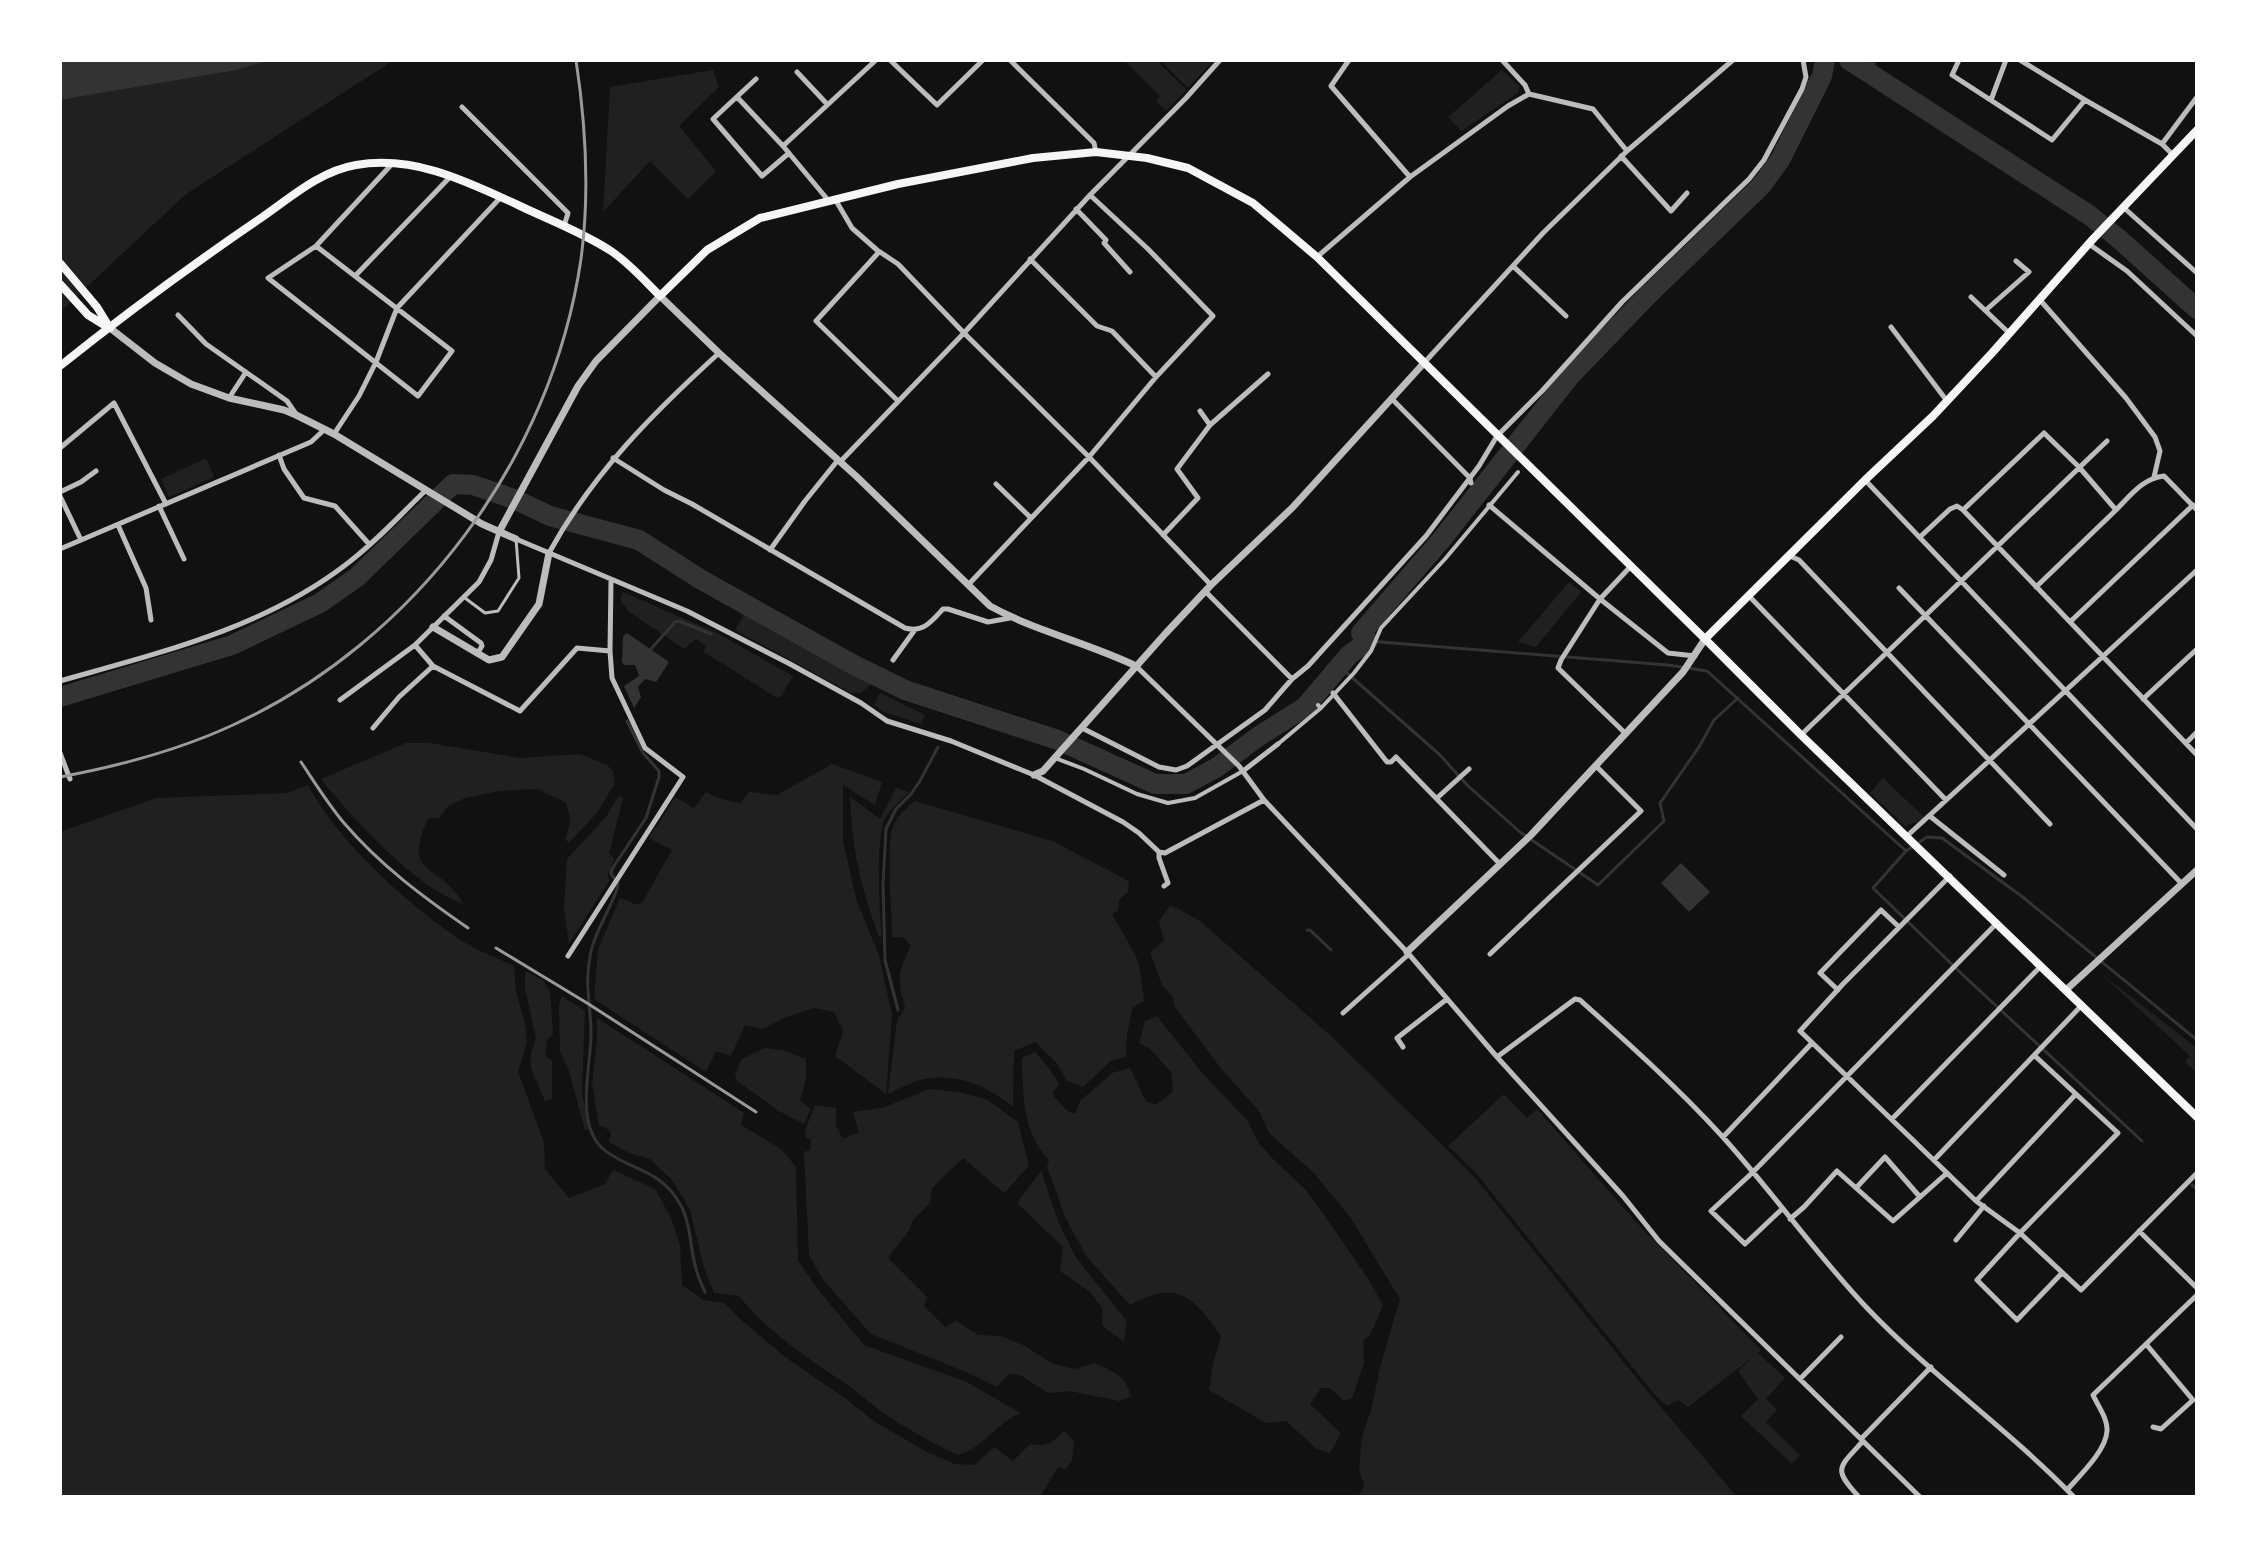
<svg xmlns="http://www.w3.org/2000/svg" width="2257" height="1557" viewBox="0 0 2257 1557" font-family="'Sofia Sans Condensed',sans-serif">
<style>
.green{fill:#202020}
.water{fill:#333}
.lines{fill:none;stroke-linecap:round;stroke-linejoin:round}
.stream{stroke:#333;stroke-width:3}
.river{stroke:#333;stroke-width:20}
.service{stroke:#bcbcbc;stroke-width:3}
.pedestrian{stroke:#bcbcbc;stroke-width:4}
.minor{stroke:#bcbcbc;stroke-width:5}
.tertiary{stroke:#bcbcbc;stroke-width:7}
.secondary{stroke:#f5f5f5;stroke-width:8}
.primary{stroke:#f5f5f5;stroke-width:8}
.rail{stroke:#9a9a9a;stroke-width:3}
</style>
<rect width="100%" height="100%" fill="#111"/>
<path class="green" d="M269 60H394L186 194 60 312V100L237 70Z
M1124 60H1156L1187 90 1166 111 1156 101 1160 96Z
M1160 60H1214L1188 88Z
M713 70 719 87 679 126 716 171 688 199 650 161 603 212 610 87Z
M1502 70 1519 86 1518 93 1461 131 1448 117Z
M206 458 214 477 169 497 161 479Z
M1569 582 1581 592 1536 647 1518 642Z
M623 592 717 633 793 676 781 696 777 698 704 652 706 646 696 639 684 649 628 611 620 599Z
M745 612 873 682 861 693H851L735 630Z
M880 693 925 715 921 724 884 712 874 705Z
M406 743H429L520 758 580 754 607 765 613 771 615 783 597 813 569 843 565 839C571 826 571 815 565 802L537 789 500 791 465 798 447 807 439 818 428 819C400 880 442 862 463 904 413 885 354 820 321 779Z
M832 764 882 782 875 805 843 785V841L857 902 879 955 892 1015 886 1094 835 1056 843 1031 834 1012 814 1008 786 1017 762 1029 745 1025 731 1056 716 1051 706 1072 594 999 598 949 620 898 638 905 643 901 672 850 649 838 675 797 694 808 706 792 721 799 740 803 749 792 777 795Z
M1883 778 1924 817 1920 821 1905 826 1870 793Z
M308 785C338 842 414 911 469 945 483 953 499 959 514 966L516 991 526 1028 527 1043 518 1071 544 1143 545 1169 569 1198 605 1184 613 1170 655 1189 671 1218 680 1245 682 1285 704 1300 725 1303 739 1318 785 1357 845 1398 875 1422 927 1452 955 1464 974 1465 994 1447 1013 1461 1030 1444C1048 1447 1053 1443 1064 1430L1074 1441 1072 1460 1066 1469 1058 1467 1040 1497H60V832L156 798 287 793Z
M896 788 909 792C901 801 889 810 884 821 876 839 879 915 882 936L879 937C861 888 852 850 850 797L880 819Z
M619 795 623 798 609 853 614 859 608 875 609 881 569 944 564 908 567 859 606 817Z
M915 801 1052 841 1129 881 1128 892 1119 900 1118 910 1112 914 1136 956 1140 970 1144 1001 1132 1008 1127 1036 1126 1057 1111 1061 1083 1087 1067 1081 1056 1062 1035 1042 1014 1051 1013 1107C988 1087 964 1075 930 1078 917 1079 901 1088 888 1094L897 1020 905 1008C898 979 896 974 911 946L903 937H892C892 906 886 858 892 830 895 818 905 809 915 801Z
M1170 905 1199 920 1331 1036 1472 1174 1643 1386 1737 1497H1358L1364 1486 1359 1468 1362 1436 1372 1407 1380 1367 1400 1299 1350 1217 1314 1173 1270 1134 1259 1111 1223 1071 1175 1007 1172 996 1162 985 1150 952 1164 941 1159 921Z
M525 971 543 980 550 992 553 1034 547 1041 545 1056 552 1060V1099L545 1101 531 1069 530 1056 536 1038 525 989Z
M2100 973 2197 1048V1073L2185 1062 2190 1056Z
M562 996 585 1011 582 1090 588 1130H585L568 1068 560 1052 559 1005Z
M1157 1016 1203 1074 1248 1121 1258 1142 1274 1160 1307 1191 1368 1278 1383 1306 1370 1335 1363 1341 1364 1363 1352 1398 1344 1401 1330 1388H1321L1310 1404 1341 1433 1330 1453 1317 1449 1286 1421 1266 1423 1209 1390 1213 1363 1221 1337C1211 1320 1194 1297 1174 1293 1160 1290 1142 1299 1130 1305L1086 1256 1065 1217 1047 1167 1049 1160C1022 1132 1023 1094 1022 1058L1035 1052 1052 1072 1059 1084 1052 1094 1067 1111 1075 1114 1080 1101 1112 1073 1130 1068 1146 1101 1156 1105 1173 1091 1171 1072 1149 1048 1139 1043 1145 1021Z
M597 1018 744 1113 741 1125 781 1149 796 1167 798 1260 816 1287 864 1345 967 1382 1020 1413C996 1424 983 1448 958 1455 934 1444 911 1431 888 1416 875 1407 862 1396 849 1386 809 1359 770 1334 739 1296L714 1293 704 1268 690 1210 672 1180 650 1159 629 1153 609 1142 611 1133 605 1127 599 1126 592 1084 597 1040Z
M765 1048 785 1051 806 1059V1078L800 1101 811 1109 804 1124 779 1111 737 1081 735 1073 742 1059Z
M929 1089 958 1092 986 1099 1018 1122 1029 1166 1004 1193 963 1158 932 1188 930 1203 913 1220 910 1229 888 1258 927 1297 924 1306 945 1327 956 1321 978 1335 1001 1336 1023 1345 1053 1364 1076 1369 1094 1363C1112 1371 1127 1376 1131 1396L1119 1401 1070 1391 1048 1393 1020 1375 1009 1374 997 1387 971 1374 871 1334 824 1281 809 1255 804 1152 810 1150 811 1140 805 1137 806 1128 815 1105 836 1108V1126L843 1139 859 1132 853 1112 885 1107Z
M1504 1094 1527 1118 1537 1109 1636 1222 1761 1350 1758 1353 1785 1378 1766 1399 1777 1410 1766 1422 1800 1455 1792 1464 1741 1416 1758 1399 1738 1371 1753 1357 1688 1407 1679 1400 1667 1406 1655 1395 1475 1172 1448 1146Z
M1041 1171 1058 1221 1077 1259 1127 1321 1124 1341 1107 1330 1102 1324 1103 1309 1090 1292 1060 1271 1063 1247 1017 1203Z"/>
<path class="water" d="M60 60H269L237 70 60 100Z
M627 633 669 662 656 682 645 679 638 687 641 697 634 708 624 686 639 676 635 665H624L622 662 623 636Z
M1681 863 1710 892 1689 912 1661 883Z"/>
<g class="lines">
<path class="stream" d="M1867 71 1876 60
M1368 641 1668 665 1707 671 1906 851
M651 649 675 622 679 621 711 634
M1339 666 1440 755 1467 785 1520 832 1598 885 1664 821 1660 803 1699 747 1714 720 1738 698
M627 721 643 753 659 771V777L646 818 612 869 611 874 618 883 617 889C610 910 596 930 591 951 584 983 590 999 591 1030 592 1064 574 1121 602 1148 626 1170 661 1168 680 1204 691 1223 690 1248 696 1269 698 1277 702 1285 705 1292
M1307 930H1310L1331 950
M898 1010 885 960 883 885 886 829 896 809 911 794 920 781 938 747
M2142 1141 1965 977 1873 888 1906 851 1927 837 1942 838 2024 898 2197 1040
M2192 1185 2197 1189"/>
<path class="river" d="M1849 60 2089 215 2118 238 2197 309
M60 697 232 645 320 603 357 577 453 484 473 485 514 499 550 516 639 540 700 579 854 665 905 690 1058 740 1155 784H1186L1216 768 1259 736 1305 707 1349 655 1368 641 1361 633 1442 539 1570 376 1649 294 1761 186 1780 160 1822 76 1825 60"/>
<path class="service" d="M465 598 485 613 498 611 519 578 516 539"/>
<path class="pedestrian" d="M1318 705 1321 708 1354 673 1371 651 1381 628 1445 559 1518 472
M1278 744 1321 708
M1055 758 1084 769 1137 794 1168 803 1195 798 1243 771"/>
<path class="minor" d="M890 60 937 105 983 60
M1010 60 1094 143 1096 152
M1349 60 1331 86 1410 177
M1502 60 1525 85 1529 94
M1959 60 1952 75 2052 140 2085 100
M2020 60 2085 100 2162 144 2173 155
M797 72 827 104
M756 79 713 119 762 176 789 153
M737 97 783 146 828 200
M1991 100 2006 60
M462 107 568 213 564 226
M2162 144 2197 97
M783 146 876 60
M1621 156 1671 211 1687 193
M835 199 852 228 877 250 898 264 964 333 1089 457 1211 585
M2123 207 2197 273
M1076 209 1106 240 1104 243 1130 272
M2089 244 2127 271 2197 336
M316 246 452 351 418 396 268 278 316 246 392 164
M879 252 816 321 898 401
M1317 257 1410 177 1508 106 1529 94 1593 109 1627 151
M1030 259 1097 326 1112 331 1156 377
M1513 266 1566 316
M355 276 450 177
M1971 297 2009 333
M2040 300 2126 398 2155 437 2160 451 2154 477
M1986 310 2029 272 2016 261
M178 315 206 344 287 401 296 414
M1891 327 1947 401
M1424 363 1543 233 1627 151 1733 60
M229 398 246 372
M1392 399 1470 478 1471 483
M1200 411 1210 425
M334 434 359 396 376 362 397 308 501 197
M60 448 114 403 166 504
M279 455 284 469 304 498 335 506 369 544
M613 458 664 490 692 504 905 628C923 633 931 622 943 609H948L988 622 1010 618
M840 462 964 333 1090 195 1186 98 1220 60
M1865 480 2197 829
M996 484 1031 518
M60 492 81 482 96 471
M60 496 81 540
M1489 505 1600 599 1631 566
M159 506 184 559
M2197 510 2164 476C2143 478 2130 496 2116 510L2079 467 2044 433 1963 510 2197 755
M118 525 146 588 151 620
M1163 535 1198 498 1177 469 1210 425 1268 374
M1920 537 1950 509 1957 506 1963 510
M516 539 687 611 790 664 861 703 887 721 951 741 1034 775 1123 822 1139 833 1159 852 1165 853 1264 800
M60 549 311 442 325 429
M770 550 805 501 838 460
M549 553C592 474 653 413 719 353
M1790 556 1799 560 2050 824
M968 585 1089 457 1156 377 1213 316 1148 249 1090 195
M2036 587 2116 510
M1899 588 2182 884
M1205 591 1292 679
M1749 596 1946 800
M444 616 481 643 482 646 477 654
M2070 622 2193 505
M415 645 433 666 520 711 577 648 610 651
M893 660 914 631
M1137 667 1239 766 1264 800 1407 952 1497 1057 1623 1196 1659 1241 1920 1497
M60 681C158 653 261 629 344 566 373 545 399 516 425 491
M1333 693 1387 762H1391L1396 757 1500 864
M2143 699 2197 649
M340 700 415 645 479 582 491 560 499 532
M373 728 399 697 433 666
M1082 728 1159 767 1176 770 1187 766 1265 710 1292 679 1308 666 1426 536 1479 466 1497 436 1542 391 1622 302 1749 179 1764 160 1802 89 1806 77 1803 60
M1626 734 1558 668 1561 660 1600 599 1668 653 1695 656
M1801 735 2107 441
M2186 743 2197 732
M60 753 70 779
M1243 771 1278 744
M1437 798 1469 769
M1931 817 2004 875
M1907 836 2197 570
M1159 852V858L1168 883 1164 886
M1950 876 1843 984 1800 1031 1976 1201 2020 1233 2081 1290 2197 1173
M1490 954 1641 811 1596 766
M568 956 683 777 645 748 612 678 610 651 611 581
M1838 990 1820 973 1881 910 1899 927
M1343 1013 1409 954
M1403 1047 1397 1038 1447 999
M2035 1056 2118 1133 2020 1233 1977 1280 2017 1320 2062 1273
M1497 1057 1575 999 1580 1000C1629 1044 1677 1087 1721 1135 1772 1191 1815 1253 1867 1308 1931 1375 2009 1430 2074 1497
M1892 1119 2041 966
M1723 1137 1812 1043
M1934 1160 2082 1005
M1856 1188 1885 1157 1920 1197
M1976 1201 2076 1094
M1782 1209 1745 1244 1711 1211 1752 1173 1997 923
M1790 1219 1804 1207 1837 1171 1893 1221 1947 1173
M2139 1231 2197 1288
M1956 1240 1984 1206
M2146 1344 2193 1400 2161 1429 2153 1427
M1800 1379 1841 1337
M1861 1439 1931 1367
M2067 1490C2079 1476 2106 1451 2107 1431 2108 1419 2098 1406 2093 1395L2197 1295
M1859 1497C1832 1468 1839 1468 1863 1441"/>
<path class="tertiary" d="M110 328 155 363 191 384 229 398 284 410 296 415 334 434 482 524 516 539
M499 532 578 386 596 361 660 296 719 353 856 476 990 606C1035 631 1088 643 1136 666
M433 627 489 660 502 657 539 604 549 553
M1034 775 1043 771 1165 634 1211 585 1292 508 1424 363
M1407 952 1531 835 1683 672 1705 639
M2067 989 2197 870"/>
<path class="secondary" d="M1705 639 1801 735 2197 1117"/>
<path class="primary" d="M60 263 97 307 110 328
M60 284 88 315 109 328
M60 366C125 314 192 265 261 218 290 198 320 171 356 165 414 155 466 181 518 205 549 220 582 232 611 251 629 263 645 281 660 296L707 250 760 218 898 184 1033 158 1096 152 1147 158 1188 168 1253 203 1317 257 1705 639 1865 480 1933 416 1992 353 2093 239 2197 130"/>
<path class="rail" d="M301 762C315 783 328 804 344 823 380 865 423 897 468 928
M60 777C119 766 179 750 233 725 416 641 552 458 581 259 590 192 586 126 576 60
M496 948 587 1003 756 1112"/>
</g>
<rect width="2257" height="1557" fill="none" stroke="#ffffff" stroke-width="124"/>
</svg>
